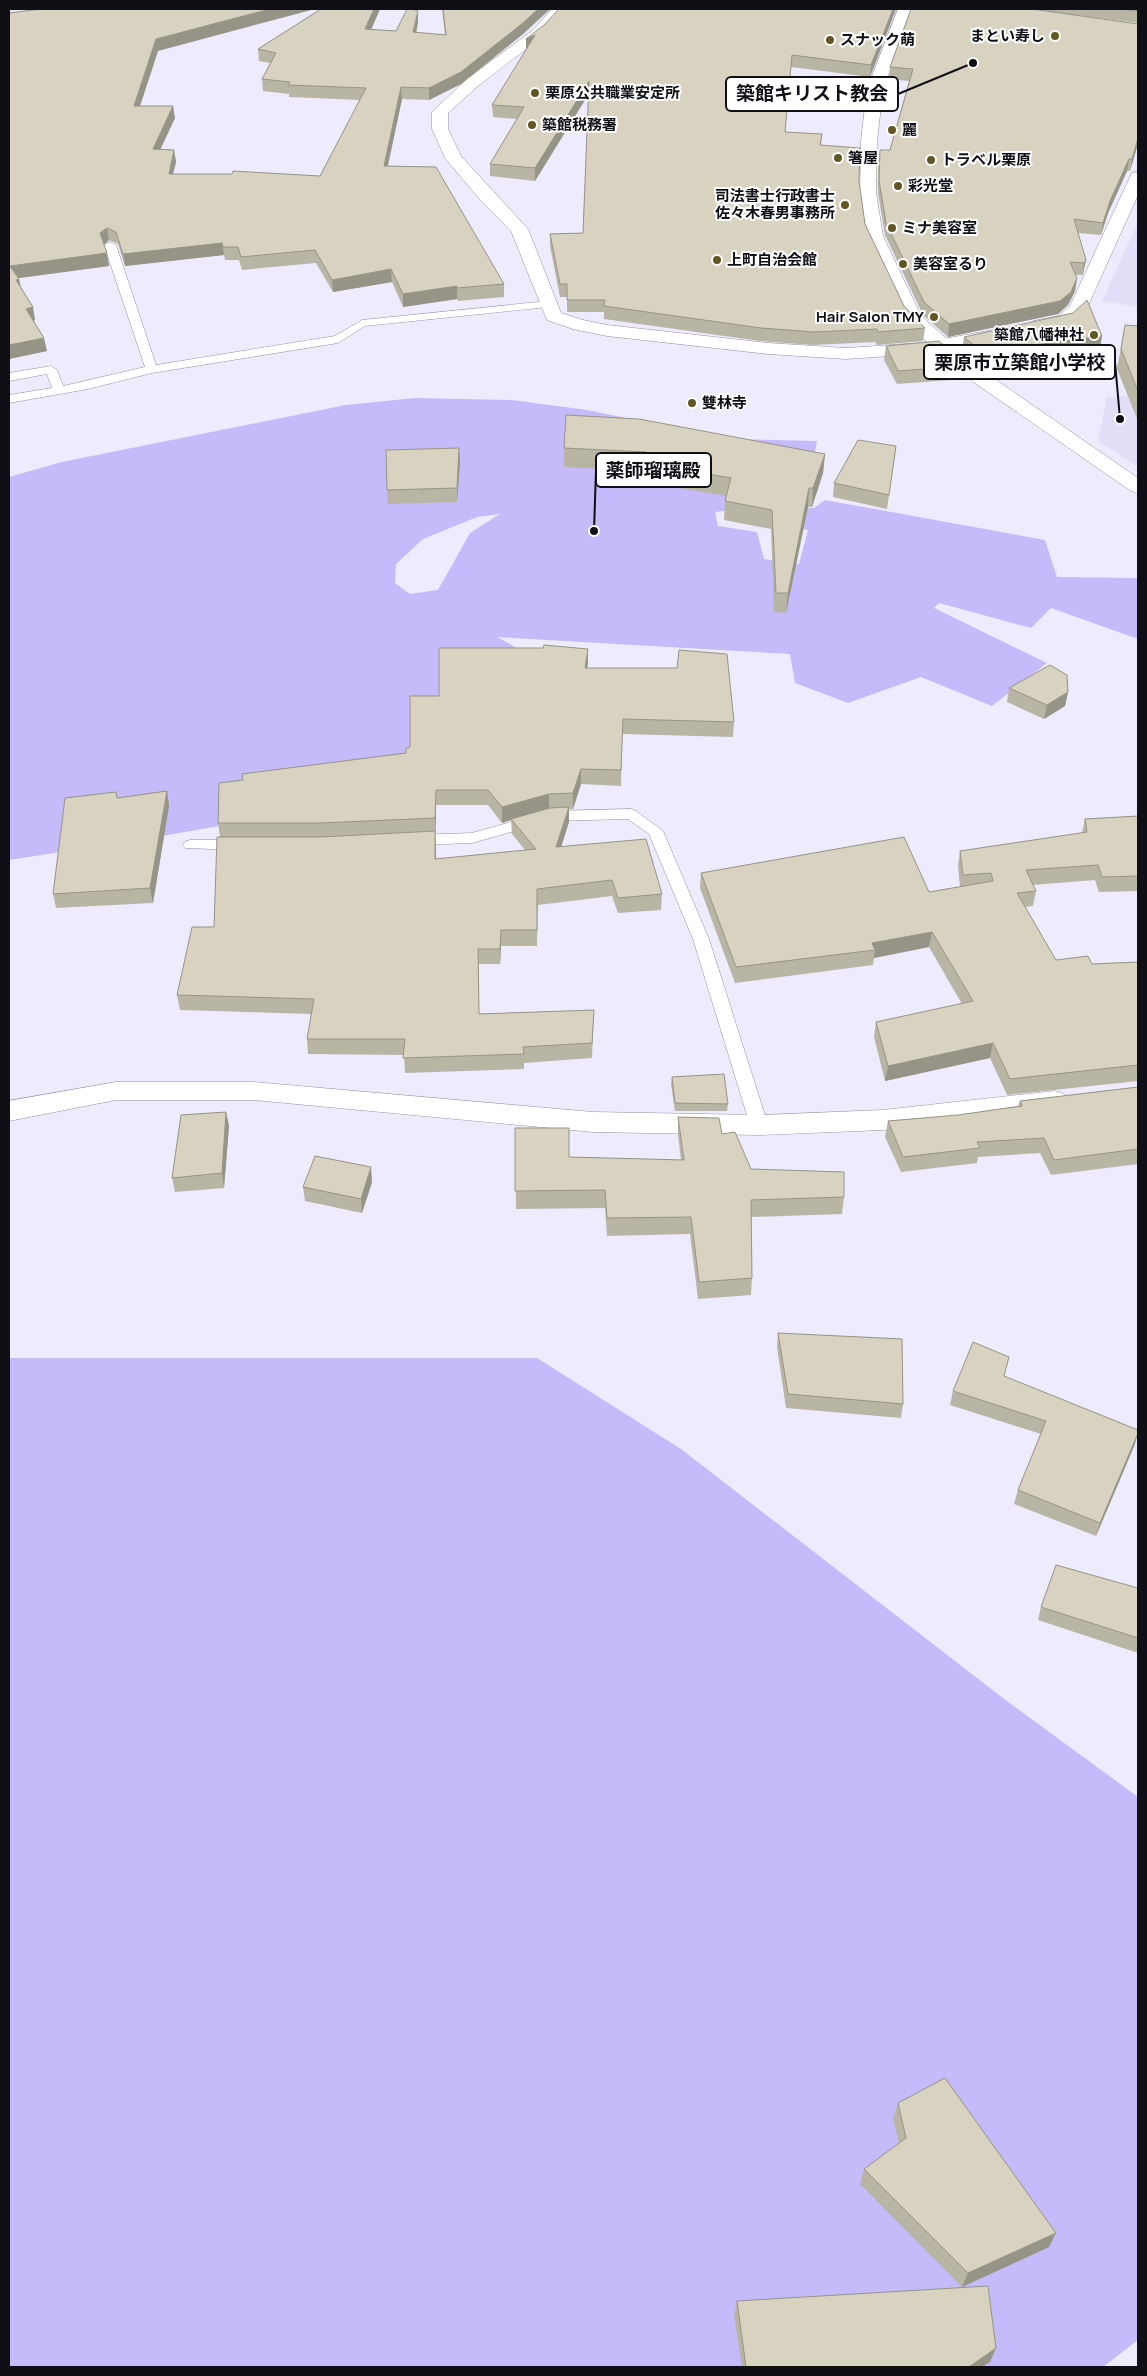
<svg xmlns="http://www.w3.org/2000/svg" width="1147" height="2376" viewBox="0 0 1147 2376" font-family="Manrope,'Noto Sans JP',sans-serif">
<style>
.built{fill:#e2def8}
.green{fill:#c5bafa;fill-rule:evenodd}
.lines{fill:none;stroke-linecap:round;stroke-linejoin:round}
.service-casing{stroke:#918fa0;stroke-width:1}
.minor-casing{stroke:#918fa0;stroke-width:1}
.tertiary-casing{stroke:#918fa0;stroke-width:1}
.service{fill:#fff;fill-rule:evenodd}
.minor{fill:#fff;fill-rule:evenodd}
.tertiary{fill:#fff;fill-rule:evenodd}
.wall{fill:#b9b5a5;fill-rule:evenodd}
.shaded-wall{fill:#969486}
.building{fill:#d7d3c0;stroke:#969486}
.poi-dot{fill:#625623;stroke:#fff;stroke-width:2}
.labels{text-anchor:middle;stroke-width:4;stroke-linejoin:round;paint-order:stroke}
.far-poi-label{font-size:15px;font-weight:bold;fill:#100f16;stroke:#fff;text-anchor:start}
.leader{fill:none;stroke:#100f16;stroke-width:2}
.callout-dot{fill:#100f16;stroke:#fff;stroke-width:2}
.callout{fill:#fff;stroke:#100f16;stroke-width:2}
.callout-label{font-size:19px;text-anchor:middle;font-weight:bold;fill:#100f16}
</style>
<rect width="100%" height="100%" fill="#eeebff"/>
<path class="built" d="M1138 222V307L1102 301Z
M1138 395V467L1098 441 1107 397Z"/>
<path class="green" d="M415 398 512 400 587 410 727 439 817 441 813 462 767 506 715 512 718 526 757 532 764 559 799 564 808 530 794 527 800 508H814L825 500 1045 540 1057 577 1138 578V639L1051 608 1031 628 939 603 934 608 1047 663 992 706 921 677 848 703 795 683 790 654 497 637 533 657 555 683 281 815 145 839 9 860V477L62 462 346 405ZM500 514 470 533 438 590 410 594 395 583 396 564 423 539 477 517Z
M9 1358H537L681 1449 1008 1702 1138 1797V2340L1103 2367H9Z"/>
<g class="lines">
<g class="service-casing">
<path id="service" d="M110 242 116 245 156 365 335 336 362 320 548 301 554 304 548 307 365 326 338 343 152 373 88 389 9 403V395L52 388 47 374 9 381V373L51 366 57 370 63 386 145 367 104 245Z
M631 809 636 811 663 831 709 939 768 1125 765 1129 759 1131 753 1129 750 1125 693 939 649 834 628 819 550 821 472 843 413 845 408 843 405 840 408 837 413 835 472 833 550 811Z
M190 840H240L245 842 248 845 245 848 240 850 185 848 182 845 185 842Z"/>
</g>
<g class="minor-casing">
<path id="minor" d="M552 9H567L543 36 478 86 448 113V129L461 156 528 229 561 313 583 320 607 325 768 343 846 348 920 343 999 329 1005 330 1008 334 1005 338 920 354 846 359 768 354 607 336 573 329 547 320 511 231 481 201 445 158 432 129V112L466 80 533 30Z
M1138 172V195L1087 308 1071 324 1039 330 1033 329 1030 325 1033 321 1059 316 1070 306 1130 177 1132 173Z
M116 1082H254L593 1112 759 1115 883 1110 1055 1091 1064 1094 1068 1101 1064 1108 1055 1111 883 1130 759 1135 593 1132 254 1100H116L9 1121V1101Z"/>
</g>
<g class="tertiary-casing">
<path id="tertiary" d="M898 9H912L883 89 877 141 876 193 883 236 921 316 986 373 1138 478V493L1131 491 972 381 935 350 904 318 865 236 860 193 861 141 867 89Z"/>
</g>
<use href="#service" class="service"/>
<use href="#minor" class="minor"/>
<use href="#tertiary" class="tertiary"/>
</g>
<path class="wall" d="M41 9 158 51 140 106 175 118 160 149 174 150 176 162 173 174 320 176 360 100 289 97V94L263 91 262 79 270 63 259 61 258 49 321 9H380L371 30 396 31 418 11V22L416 33 445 35 442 9H550L523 34 461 84 429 100 402 99 388 166 504 284V297L458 301 457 299 403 307 392 282 333 292 316 263 242 270 239 260H225L224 255 125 266 118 244 109 240 104 244 109 266 18 278 21 288 35 320 34 321 47 351 9 359Z
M896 9 870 77 791 67 785 132 822 134 821 145 859 181 865 224 904 306 925 328 923 341 877 345 875 342 813 345 760 341 604 319V312H567V297H560L550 246V234L583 233 589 94 535 181 490 176V164L517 119 493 117 492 105 544 25Z
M911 9H1138V23L1075 15 1137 146 1130 171H1127L1108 213 1101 235 1078 233 1086 260 1083 273 1082 275H1076L1077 278 1075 291 1068 305 1058 314 948 337 923 315 885 235 878 193V162L880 150H890L909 81 889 79 890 67Z
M1125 325 1138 326V421L1117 369Z
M1102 336 1100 348 980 365 962 350 964 337Z
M886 346 956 355 955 369H952L951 380 897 384 884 360Z
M896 446 887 509 833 497 834 483Z
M564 448 825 454 823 473 812 507H808L786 613 774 612 771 529 724 520 725 501 726 496 638 481V471L564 467Z
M460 462 457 502 388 504 387 490Z
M588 649 587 668 734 722 733 737 622 734 621 786 581 784 573 809H569V822L561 847 662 894 661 910 618 913 612 896 538 905 537 946H501L500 964H479V1014L594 1010 592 1058 524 1063V1069L405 1073 404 1055 308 1054 307 1039 311 1014 180 1010 177 995 214 927 220 837 218 823 242 780 406 753 410 747 439 696ZM436 805H488L502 823 511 820 512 834 525 850 436 859 435 833H436Z
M1009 688 1068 692 1065 706 1044 719 1007 702Z
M167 791 169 806 153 903 56 908 53 894 117 798Z
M1138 816V891L1099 892 1095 880 1033 885 1036 891 1033 906 1025 907 1056 960 1092 964 1138 962V1081L1007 1095 990 1058 885 1081 874 1037 876 1022 962 1004 929 947 874 958 873 965 735 983 700 888 701 873 929 892 960 887 958 866 960 851 1082 833 1085 819Z
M672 1077 728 1104 727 1111H675L671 1084Z
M1138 1087V1164L1051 1175 1040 1153 978 1157 977 1163 901 1172 885 1137 888 1121 958 1115 1018 1106 1020 1101Z
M226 1112 229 1126 224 1188 175 1192 172 1178Z
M678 1117 722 1134 751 1169 844 1197 842 1214 751 1217 752 1278 751 1295 698 1299 690 1234 607 1236 605 1208 516 1209 515 1128 569 1157 681 1160 678 1135Z
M372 1182 362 1213 305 1201 303 1187Z
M778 1333 903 1404 901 1418 786 1408 777 1347Z
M1004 1377 1135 1444 1096 1536 1014 1504 1018 1490 1041 1434 950 1405 953 1391Z
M1138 1588V1653L1038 1620 1041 1607Z
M898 2103 1049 2247 962 2287 860 2184 864 2169 899 2143 893 2119Z
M737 2301 990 2362 982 2367H742L734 2315Z"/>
<path class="shaded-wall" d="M270 9H315L158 51 136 118 134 106 156 39Z
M374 9H380L366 41 365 29Z
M538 9H550L523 34 461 84 429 100V88Z
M893 9H896L870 77 871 65Z
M418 11V22L414 44 413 32Z
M535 35 526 51V39Z
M589 81V93L535 181V168Z
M401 87 402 99 385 178 384 166Z
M173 106 175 118 155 161 153 149Z
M1138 138V144L1130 171 1132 159Z
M174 150 176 162 170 186 169 174Z
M1129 159 1127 171 1108 213 1101 235 1103 223 1110 201Z
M107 228 109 240 102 246 100 233Z
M222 243 224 255 125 266 123 254Z
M107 253 109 266 12 279 10 266Z
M1086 260 1083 273 1082 275 1084 263Z
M391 269 392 282 333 292 332 280Z
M1077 278 1075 291 1068 305 1058 314 948 337 949 324Z
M19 279 22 292 16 280Z
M457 286V299L403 307V294Z
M33 307 35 320 29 322 26 309Z
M1102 336 1100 348 980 365 982 352Z
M44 338 47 351 9 359V345Z
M956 355 955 369H952V367L945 357Z
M459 448 460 462 457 502V488Z
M825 454 823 473 812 507 813 488Z
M809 488 808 507 786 613 788 593Z
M588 649V664L585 682V668Z
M1068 692 1065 706 1044 719 1047 705Z
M581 769V784L573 809V793Z
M436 790V833L435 818Z
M167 791 169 806 153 903 150 888Z
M549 794V809L511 819V820L502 823V807Z
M569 807V822L556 863V847Z
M435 831 436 847V874L435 859Z
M501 930V946L500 964V949Z
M932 932 929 947 874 958 875 950 872 943Z
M993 1043 990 1058 885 1081 888 1066Z
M226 1112 229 1126 224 1188 222 1173Z
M371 1167 372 1182 362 1213 361 1199Z
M1138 1433 1135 1444 1096 1536 1100 1523Z
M1056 2233 1049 2247 962 2287 968 2273Z
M996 2348 990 2362 982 2367H969Z"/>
<path class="building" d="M41 9H270L156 39 134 106H173L153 149 174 150 169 174H232L233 171 320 176 366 88 288 85 290 82 262 79 276 53 258 49 321 9H374L365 29 396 31 407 9H412L418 11 413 32 446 35 443 9H538L523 23 461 72 429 88 401 87 384 166 436 167 504 284 457 288V286L403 294 391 269 332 280 315 250 241 257 238 247H223L222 243 123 254 116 232 107 228 100 233 107 253 10 266 19 279 16 280 33 307 26 309 44 338 9 345V13Z
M559 9H893L871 65 792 55 785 132 822 134 820 145 860 148 859 181 865 224 904 306 925 328 878 332 877 329 814 332 761 328 604 306 605 300H567V284H560L550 234 583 233 589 81 535 168 490 164 524 107 492 105 535 35 526 39 544 25Z
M911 9H1032L1138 24V138L1132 159H1129L1110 201 1103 223 1074 219 1086 260 1084 263 1070 262 1077 278 1071 292 1060 301 949 324 924 302 886 223 879 180 880 150H890L913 69 890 67Z
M1120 9H1138V11Z
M1087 300 1102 336 982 352 964 337 1073 313Z
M1125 325 1138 326V391L1121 349Z
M939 341 956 355 945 357 952 367 898 371 886 346Z
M566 415 639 419 825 454 813 488H809L788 593H776L772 510 725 501 731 478 638 462 646 452 564 448Z
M858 440 896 446 889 495 834 483Z
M459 448 457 488 387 490 386 450Z
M544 645 588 649 585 668H677L679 650 727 654 734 722 623 719 621 770 581 769 573 793 549 794 502 807 488 790H436L435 818 320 823H218L219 783 243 780 242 774 406 753V748L410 747V696H439V648H543Z
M1050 665 1067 675 1068 692 1047 705 1009 688Z
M167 791 150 888 53 894 65 798 116 792 117 798Z
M569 807 556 847 646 839 662 894 618 898 612 880 537 889V930H501L500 949H478L479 1014 594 1010 592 1043 523 1047 524 1054 403 1058 405 1039H307L314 999 177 995 192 927H214L217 837H320L435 831V859L536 849 511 819 550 808Z
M1138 816V876L1102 877 1098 865 1026 870 1036 891 1017 893 1056 960 1088 956 1092 964 1138 962V1065L1010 1079 993 1043 888 1066 876 1022 973 1001 932 932 872 943 875 950 736 967 701 873 904 837 929 892 993 881 991 873 963 875 960 851 1087 832 1085 819Z
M724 1074 728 1104 675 1103 672 1077Z
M1138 1087V1149L1054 1160 1044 1138 977 1142 980 1148 903 1157 888 1121 958 1115 1022 1106 1020 1101Z
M226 1112 222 1173 172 1178 181 1115Z
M678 1117 719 1118 722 1134 735 1132 751 1169 844 1172V1197L751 1200 752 1278 699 1282 691 1217 607 1218 605 1190 515 1191V1128H569V1157L684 1160Z
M315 1156 371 1167 361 1199 303 1187Z
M778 1333 902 1339 903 1404 788 1394Z
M973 1342 1009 1357 1004 1376 1138 1430V1433L1100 1523 1018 1490 1046 1421 953 1391Z
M1056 1565 1138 1588V1638L1041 1607Z
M945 2078 1056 2233 968 2273 864 2169 906 2138 898 2103Z
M988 2286 996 2348 969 2367H746L737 2301Z"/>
<g class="poi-dot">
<circle cx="1055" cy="36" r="5"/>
<circle cx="830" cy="40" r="5"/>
<circle cx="535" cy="93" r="5"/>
<circle cx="532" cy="125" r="5"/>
<circle cx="892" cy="130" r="5"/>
<circle cx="838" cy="158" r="5"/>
<circle cx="931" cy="160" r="5"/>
<circle cx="898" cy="186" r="5"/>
<circle cx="845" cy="205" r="5"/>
<circle cx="892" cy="228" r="5"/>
<circle cx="717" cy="260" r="5"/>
<circle cx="903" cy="264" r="5"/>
<circle cx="934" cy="317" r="5"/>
<circle cx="1094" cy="335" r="5"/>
<circle cx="692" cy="403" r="5"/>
</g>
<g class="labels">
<g class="far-poi-label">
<text x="1045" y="41" text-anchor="end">まとい寿し</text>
<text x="840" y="45">スナック萌</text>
<text x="545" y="98">栗原公共職業安定所</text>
<text x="542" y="130">築館税務署</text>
<text x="902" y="135">麗</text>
<text x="848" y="163">箸屋</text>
<text x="941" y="165">トラベル栗原</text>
<text x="908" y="191">彩光堂</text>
<text x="835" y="201" text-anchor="end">司法書士行政書士<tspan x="835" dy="17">佐々木春男事務所</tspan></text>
<text x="902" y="233">ミナ美容室</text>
<text x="727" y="265">上町自治会館</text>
<text x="913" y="269">美容室るり</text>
<text x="924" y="322" text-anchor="end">Hair Salon TMY</text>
<text x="1084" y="340" text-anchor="end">築館八幡神社</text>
<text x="702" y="408">雙林寺</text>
</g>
</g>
<path class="leader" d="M973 63L898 94M1120 419L1115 362M594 531L596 470"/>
<g class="callout-dot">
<circle cx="973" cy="63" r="5"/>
<circle cx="1120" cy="419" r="5"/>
<circle cx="594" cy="531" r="5"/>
</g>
<g class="callout">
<rect x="726" y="77" width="172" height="34" rx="5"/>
<rect x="924" y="345" width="191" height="34" rx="5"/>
<rect x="596" y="453" width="115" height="34" rx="5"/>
</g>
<g class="callout-label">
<text x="812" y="100">築館キリスト教会</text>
<text x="1020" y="369">栗原市立築館小学校</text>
<text x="653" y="477">薬師瑠璃殿</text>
</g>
<rect width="1147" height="2376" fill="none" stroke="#100f16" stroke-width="20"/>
</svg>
